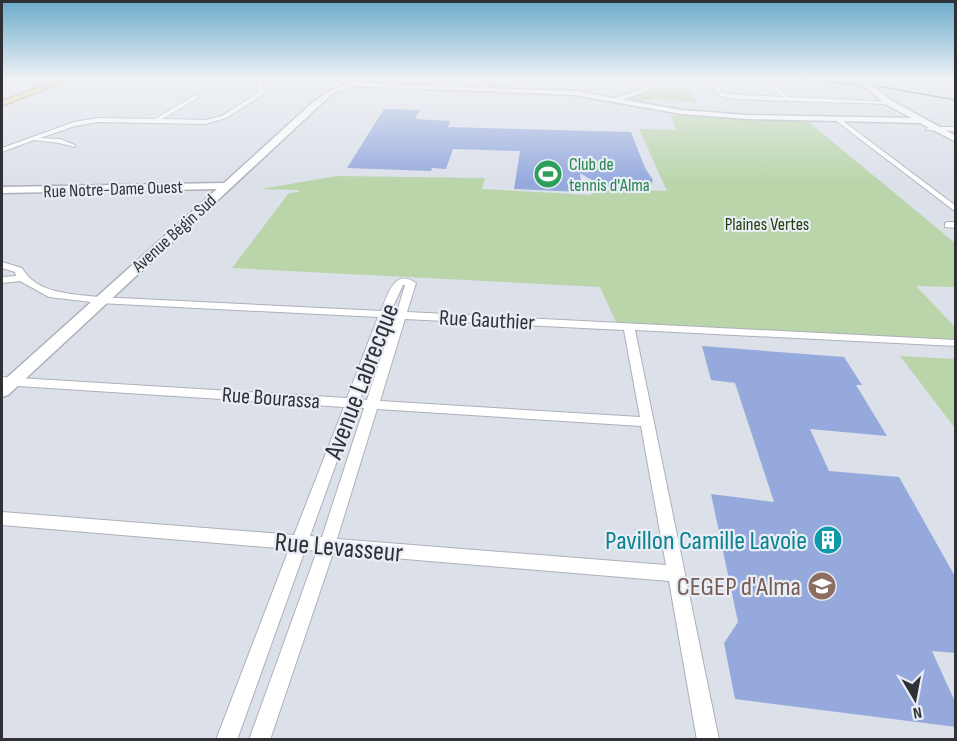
<svg xmlns="http://www.w3.org/2000/svg" width="957" height="741" viewBox="0 0 957 741" font-family="'Sofia Sans Condensed',sans-serif">
<style>
.green{fill:#b9d5a9}
.lines{fill:none;stroke-linecap:round;stroke-linejoin:round}
.stream{stroke:#447d7e;stroke-width:1.5}
.building{fill:#95a9dd}
.street-casing{stroke:#acb0b9;stroke-width:2}
.secondary-casing{stroke:#acb0b9;stroke-width:3}
.primary-casing{stroke:#a3873c;stroke-width:2}
.street{fill:#fff;fill-rule:evenodd}
.secondary{fill:#fff;fill-rule:evenodd}
.primary{fill:#edd38c;fill-rule:evenodd}
.labels{text-anchor:middle;stroke-width:4.5;stroke-linejoin:round;paint-order:stroke}
.far-leisure-label{font-size:18px;fill:#27864d;stroke:#e9edf6;text-anchor:start}
.far-street-label{font-size:18px;fill:#303135;stroke:#e9edf6}
.far-park-label{font-size:18px;fill:#223f09;stroke:#e9edf6}
.street-label{font-size:22px;fill:#303135;stroke:#e9edf6}
.near-street-label{font-size:27px;fill:#303135;stroke:#e9edf6}
.near-culture-label{font-size:27px;fill:#0d838f;stroke:#e9edf6;text-anchor:end}
.near-education-label{font-size:27px;fill:#785e54;stroke:#e9edf6;text-anchor:end}
</style>
<rect width="100%" height="100%" fill="#dce0e9"/>
<path class="green" d="M655 88 688 89 697 102 651 99 641 104 623 100Z
M671 115 805 119 955 243V287L916 286 955 327V340L616 322 600 287 232 268 289 193 300 192 298 190 261 189 337 176 485 178 482 189 591 195V189L667 191 639 129 676 130Z
M900 356 955 359V428Z"/>
<g class="lines">
<path class="stream" d="M797 79 861 85
M871 85 956 100"/>
</g>
<path class="building" d="M384 109 420 110 415 119 450 121 448 127 631 132 645 168 653 180 651 184 643 188 623 190 598 184 580 173 582 192 514 189 520 151 453 149 446 169 432 168 431 171 347 168Z
M702 346 844 357 862 385H856L887 436 810 429 829 471 899 477 956 578V653L932 651 956 704V727L735 699 724 643 738 622 711 494 774 502 735 383 711 380Z"/>
<g class="lines">
<g class="street-casing">
<path id="street" d="M256 79H260L264 94 226 118 205 124 98 122 75 126 40 138 60 139 75 145V147L59 143 34 140 2 152V148L74 122 98 118 155 119 197 94 199 97 162 119 205 120 222 116 259 92Z
M484 79H488L482 90 480 89Z
M604 79C618 79 643 90 653 84L651 79H656L658 84 656 87 616 102 614 99 643 89Z
M666 79H712L724 94 783 97 764 79H769L789 97 891 102 888 104 733 99 720 96 708 81Z
M835 118H839L956 206V212L835 120Z
M928 127H956V131L926 130Z
M948 222H956V228L945 227V223Z
M2 262 22 268C36 294 73 294 99 297L381 311C388 295 394 268 416 283L407 312 956 340V346L635 330 719 740H697L669 581 333 553 270 740H249L317 551 305 550 237 740H216L289 549 2 525V512L294 535 344 407 2 385V377L347 398 378 317 99 303 49 297 20 281 2 283V277L16 276 15 272 2 268ZM403 285H405L397 312 391 311ZM389 318H394L367 400 360 399ZM405 319 624 330 640 417 380 401ZM356 408H364L322 537 310 536ZM377 409 641 426 666 565 337 539Z"/>
</g>
<g class="secondary-casing">
<path id="secondary" d="M336 79 377 84 575 91 681 110 748 115 912 118 885 104 856 79H863L891 100 956 136V142L920 123 748 119 681 114 575 95 353 86 333 93 318 107 8 395 2 397V382L217 189 2 193V187L224 183 312 103 329 91 346 84Z"/>
</g>
<g class="primary-casing">
<path id="primary" d="M60 79H70L2 106V101Z"/>
</g>
<use href="#street" class="street"/>
<use href="#secondary" class="secondary"/>
<use href="#primary" class="primary"/>
</g>
<linearGradient id="sky" x2="0" y2="1"><stop stop-color="#6aabca"/><stop offset="0.43" stop-color="#eff1f5"/><stop offset="1" stop-color="#eff1f5" stop-opacity="0"/></linearGradient>
<rect width="957" height="183" fill="url(#sky)"/>
<defs>
<g id="stadium-disc" transform="scale(1.5)"><circle r="9.5" fill="#2e9e5b" stroke="#e9edf6"/><path d="M0-5a6.5 5 0 1 0 0 10a6.5 5 0 1 0 0-10ZM-3.5-1.8h7v3.6h-7Z" fill="#fff"/></g>
<g id="building-disc" transform="scale(1.5)"><circle r="9.5" fill="#0f9aa8" stroke="#e9edf6"/><path d="M-4-6H4V6H1V3H-1V6H-4ZM-2.5-4.3h1.7v1.8h-1.7ZM.8-4.3h1.7v1.8H.8ZM-2.5-1h1.7V.8h-1.7ZM.8-1h1.7V.8H.8Z" fill="#fff"/></g>
<g id="university-disc" transform="scale(1.5)"><circle r="9.5" fill="#8d6e63" stroke="#e9edf6"/><path d="M0-5L7-2L0 1L-7-2ZM-4 1L0 2.5L4 1V4Q0 6-4 4Z" fill="#fff"/></g>
</defs>
<g fill-rule="evenodd">
<use href="#stadium-disc" x="548" y="174"/>
<use href="#building-disc" x="828" y="540"/>
<use href="#university-disc" x="822" y="586"/>
</g>
<g class="labels">
<g class="far-leisure-label">
<text x="569" y="170">Club de<tspan x="569" dy="21">tennis d'Alma</tspan></text>
</g>
<g class="far-street-label">
<text transform="translate(113 189) rotate(-2)" y="6">Rue Notre-Dame Ouest</text>
<text transform="translate(174 233) rotate(-42)" y="6">Avenue Bégin Sud</text>
</g>
<g class="far-park-label">
<text x="767" y="230">Plaines Vertes</text>
</g>
<g class="street-label">
<text transform="translate(487 319) rotate(3)" y="8">Rue Gauthier</text>
<text transform="translate(271 397) rotate(4)" y="8">Rue Bourassa</text>
</g>
<g class="near-street-label">
<text transform="translate(361 381) rotate(-69)" y="9">Avenue Labrecque</text>
<text transform="translate(339 547) rotate(5)" y="9">Rue Levasseur</text>
</g>
<g class="near-culture-label">
<text x="807" y="549">Pavillon Camille Lavoie</text>
</g>
<g class="near-education-label">
<text x="801" y="595">CEGEP d'Alma</text>
</g>
</g>
<rect width="957" height="741" fill="none" stroke="#303135" stroke-width="6"/>
<g transform="translate(915 699) rotate(170)" stroke="#e9edf6" stroke-width="4.5" paint-order="stroke">
<path d="M0-4.5L10 22L0 15L-10 22Z" fill="#303135"/>
<text y="-9" font-size="16" font-weight="bold" text-anchor="middle" fill="#303135">N</text>
</g>
</svg>
